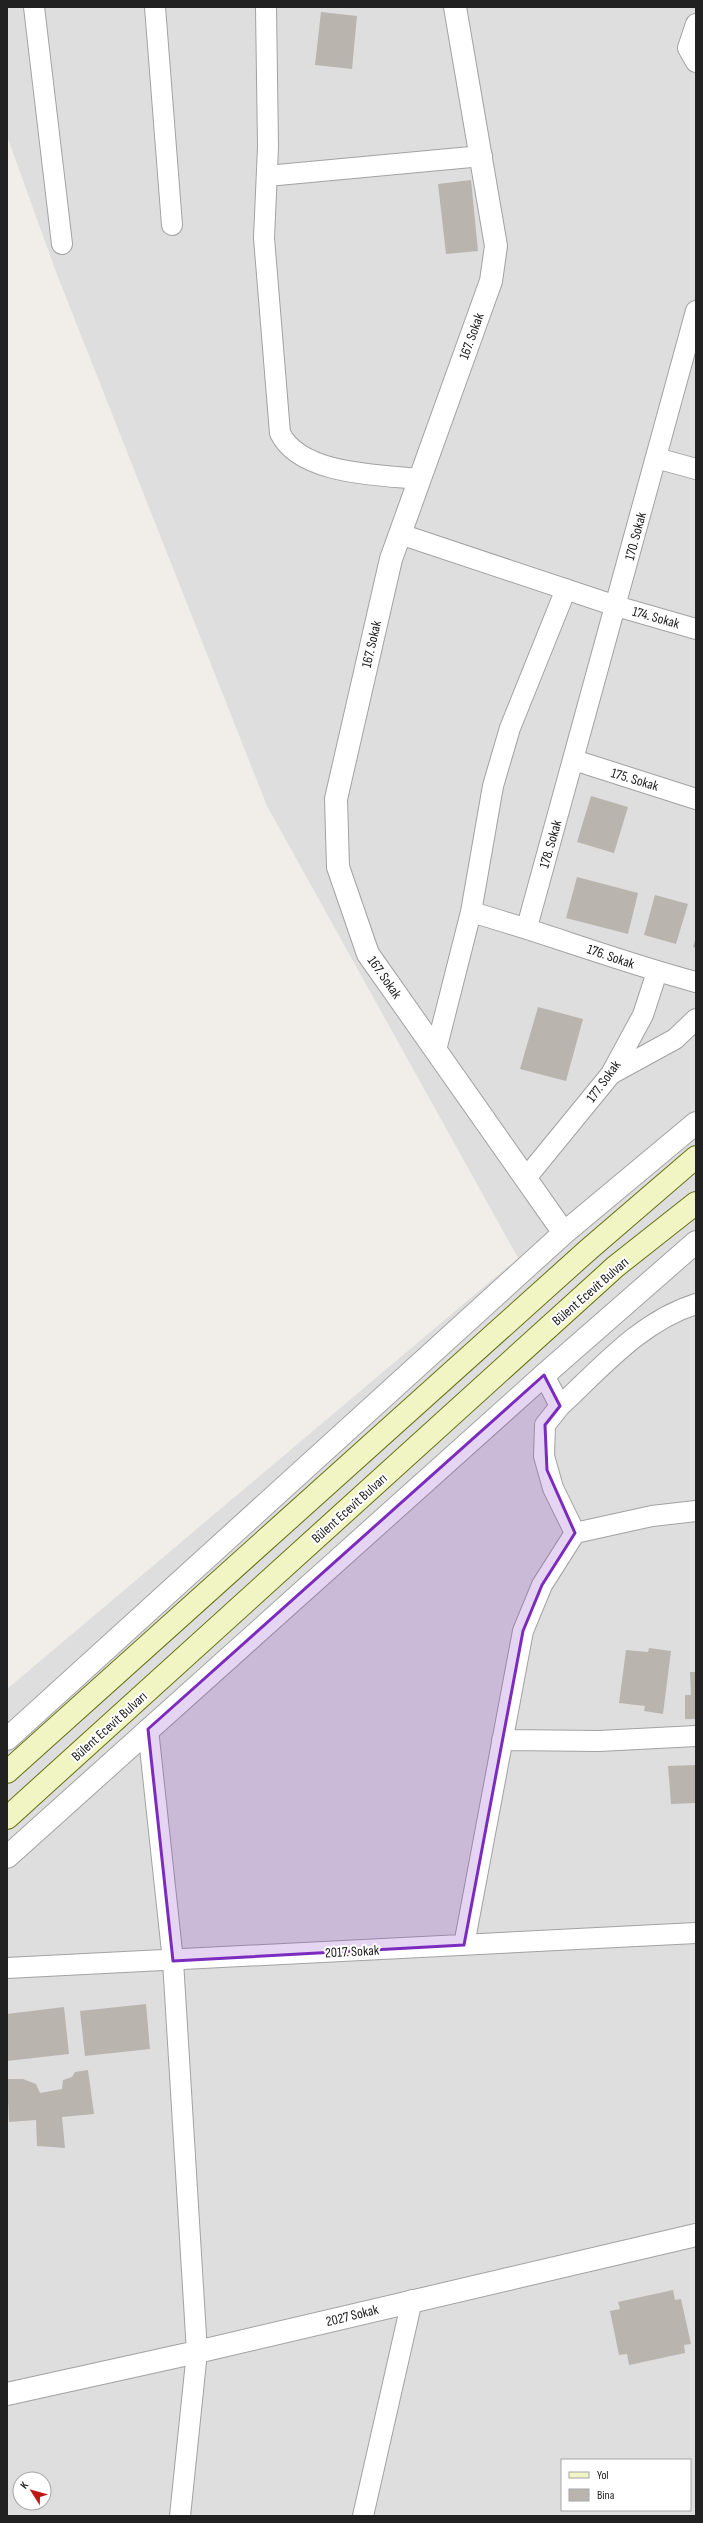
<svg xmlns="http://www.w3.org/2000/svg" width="703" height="2523" viewBox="0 0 703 2523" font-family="'Sofia Sans Condensed',sans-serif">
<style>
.residential{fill:#dfdede;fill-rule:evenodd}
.building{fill:#bab4af}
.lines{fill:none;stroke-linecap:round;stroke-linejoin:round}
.minor-casing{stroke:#a2a2a2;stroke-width:22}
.tertiary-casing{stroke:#a2a2a2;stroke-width:24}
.secondary-casing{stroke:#657010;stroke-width:24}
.minor{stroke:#fff;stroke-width:20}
.tertiary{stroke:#fff;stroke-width:22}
.secondary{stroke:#f1f4c3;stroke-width:22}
.marked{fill:#7b2cbf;fill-opacity:0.2;stroke:#7b2cbf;stroke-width:3;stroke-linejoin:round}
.labels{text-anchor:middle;stroke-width:4;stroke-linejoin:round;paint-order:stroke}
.street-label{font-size:14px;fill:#212121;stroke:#fff}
</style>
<rect width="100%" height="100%" fill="#f1eee9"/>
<path class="residential" d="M7 7H696V2516H7V1689L518 1258 267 806 56 272 7 136ZM562 2460H690V2510H562ZM20 2479H44V2503H20Z"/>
<path class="building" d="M321 12 357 16 352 69 315 65Z
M471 180 478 251 446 254 438 184Z
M591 796 628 807 614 853 577 842Z
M577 877 638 893 628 934 566 918Z
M655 895 688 904 676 944 644 935Z
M696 937V948L693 947Z
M538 1007 583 1019 566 1081 520 1069Z
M649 1648 671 1651 663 1714 644 1711 645 1706 619 1703 626 1650 648 1652Z
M690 1672H696V1719H685V1695H691Z
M696 1765V1803L671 1804 668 1766Z
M146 2004 150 2049 85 2056 80 2011Z
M64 2007 69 2054 7 2061V2014Z
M88 2070 94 2114 62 2117 65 2148 37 2146 36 2120 9 2122 7 2079H23L36 2084 40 2093 62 2089 63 2080 72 2077 75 2072Z
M673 2290 675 2300 681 2299 691 2344 684 2345 685 2353 629 2365 627 2354 619 2355 610 2311 620 2309 618 2302Z"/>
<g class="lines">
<g class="minor-casing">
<path id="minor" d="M34 7 62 244
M155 7 172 225
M266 7 268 147 264 238 280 433C300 475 380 475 420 479
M696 24 688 48 696 62
M267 176 482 156
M656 458 696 469
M400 534 616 606 696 629
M574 760 696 799
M471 912C546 933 620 962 696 982
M527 927 696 311
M436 1050 471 912 493 786 510 728 566 589
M611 1074 675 1039 696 1019
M526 1178 611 1074 643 1015 657 972
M544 1375 560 1406 545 1425 544 1456 553 1488 575 1533 652 1516 696 1511
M560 1406C601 1368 641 1321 696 1304
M148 1729 173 1961 197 2352 180 2516
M502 1740 599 1741 696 1736
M464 1945 523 1631 542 1585 575 1533
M7 1968 696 1933
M363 2516 412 2300"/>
</g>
<g class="tertiary-casing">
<path id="tertiary" d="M455 7 496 246 491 281 391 559 336 799 338 867 368 954 564 1233
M7 1739 564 1233 696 1123
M7 1857 544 1375 696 1242
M7 2394 197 2352 696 2235"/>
</g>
<g class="secondary-casing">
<path id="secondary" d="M7 1772 588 1250 696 1157
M7 1818 615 1267 696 1203"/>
</g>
<use href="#minor" class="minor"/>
<use href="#tertiary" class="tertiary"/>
<use href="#secondary" class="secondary"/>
</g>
<path class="marked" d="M544 1375 560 1406 545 1425 547 1470 575 1533 542 1585 523 1631 464 1945 173 1961 148 1729Z"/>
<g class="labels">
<g class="street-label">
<text transform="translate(471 336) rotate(-70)" y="5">167. Sokak</text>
<text transform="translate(635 536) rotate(-75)" y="5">170. Sokak</text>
<text transform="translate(656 617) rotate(16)" y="5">174. Sokak</text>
<text transform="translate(371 644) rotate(-77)" y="5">167. Sokak</text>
<text transform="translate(635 779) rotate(17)" y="5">175. Sokak</text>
<text transform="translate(550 844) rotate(-74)" y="5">178. Sokak</text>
<text transform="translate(611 956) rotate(19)" y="5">176. Sokak</text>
<text transform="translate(385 977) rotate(55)" y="5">167. Sokak</text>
<text transform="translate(603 1081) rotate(-54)" y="5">177. Sokak</text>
<text transform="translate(590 1291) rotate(-41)" y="5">Bülent Ecevit Bulvarı</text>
<text transform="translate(349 1508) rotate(-42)" y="5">Bülent Ecevit Bulvarı</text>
<text transform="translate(109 1726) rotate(-42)" y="5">Bülent Ecevit Bulvarı</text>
<text transform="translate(352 1951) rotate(-3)" y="5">2017. Sokak</text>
<text transform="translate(352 2315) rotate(-14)" y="5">2027 Sokak</text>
</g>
</g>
<rect width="703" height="2523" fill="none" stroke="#212121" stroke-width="16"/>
<rect x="561" y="2459" width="130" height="52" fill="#ffffff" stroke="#a6a6a6"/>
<rect x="569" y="2472" width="20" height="6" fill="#f1f4c3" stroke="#a6a6a6"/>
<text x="597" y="2479" font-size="12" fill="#212121">Yol</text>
<rect x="569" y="2489" width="20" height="12" fill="#bab4af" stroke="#a6a6a6"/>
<text x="597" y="2499" font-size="12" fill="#212121">Bina</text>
<g transform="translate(32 2491) rotate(307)"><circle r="19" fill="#ffffff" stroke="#a6a6a6"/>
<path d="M0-3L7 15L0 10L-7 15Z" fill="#be1614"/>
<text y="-6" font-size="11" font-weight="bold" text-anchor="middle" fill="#212121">K</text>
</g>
</svg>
